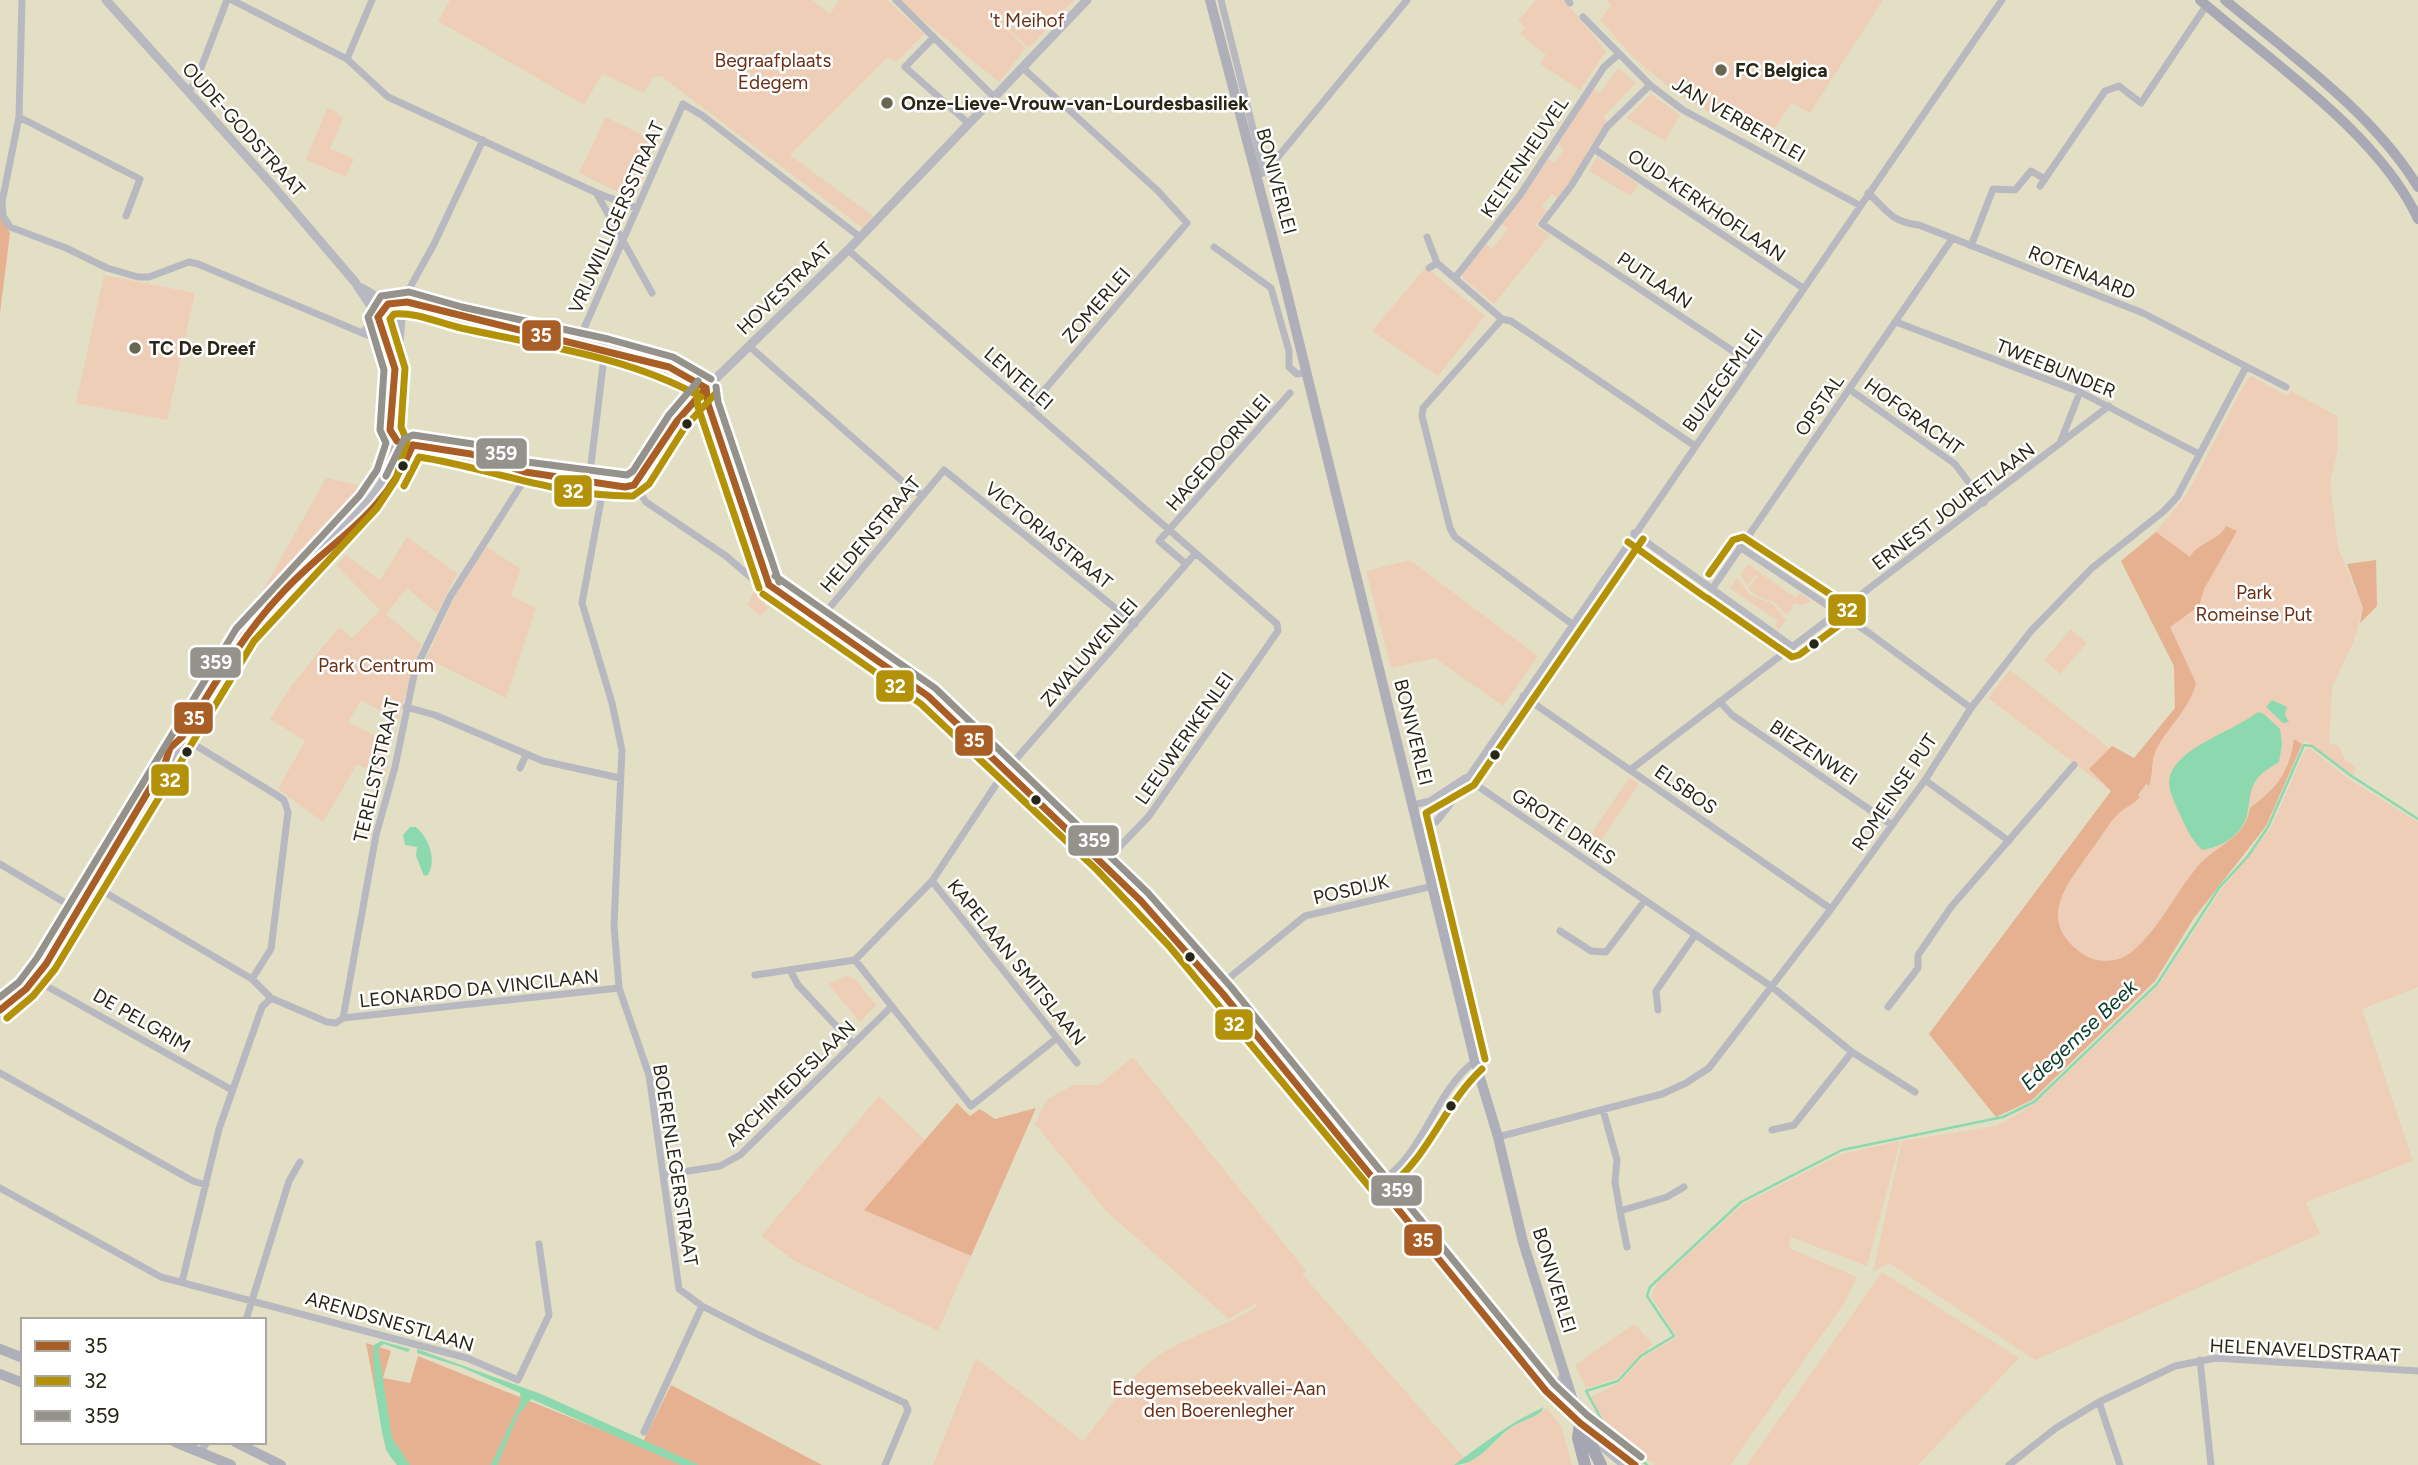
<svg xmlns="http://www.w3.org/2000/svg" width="2418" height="1465" viewBox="0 0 2418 1465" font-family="Figtree,sans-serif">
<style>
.green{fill:#eeceb7}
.forest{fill:#e6b191}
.water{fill:#8dd9af}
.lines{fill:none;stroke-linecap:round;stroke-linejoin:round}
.stream{stroke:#8dd9af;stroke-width:2.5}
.minor{stroke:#b8b8c0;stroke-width:7}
.tertiary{stroke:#b8b8c0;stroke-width:9}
.secondary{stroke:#afafb9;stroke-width:10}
.primary{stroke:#a8a9b4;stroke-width:10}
.trunk{stroke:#a6a6b2;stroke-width:12}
.bus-1-casing{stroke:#fff;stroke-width:12}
.bus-2-casing{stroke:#fff;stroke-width:12}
.bus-3-casing{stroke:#fff;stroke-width:12}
.bus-1{stroke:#a85e24;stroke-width:7}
.bus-2{stroke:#b49207;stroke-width:7}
.bus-3{stroke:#94928a;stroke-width:7}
.poi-dot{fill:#696752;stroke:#fff;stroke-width:2.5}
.bus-dot{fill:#282614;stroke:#fff;stroke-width:2.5}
.labels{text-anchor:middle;stroke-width:5;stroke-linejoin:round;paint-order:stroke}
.park-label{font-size:19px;fill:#6b3016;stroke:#fff}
.poi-label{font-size:19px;font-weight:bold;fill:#282614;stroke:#fff;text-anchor:start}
.street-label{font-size:19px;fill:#282614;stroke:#fff}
.water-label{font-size:21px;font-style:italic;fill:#0a3b28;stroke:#fff}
.line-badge{stroke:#fff;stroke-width:2.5}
.badge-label{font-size:19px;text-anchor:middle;font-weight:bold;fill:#fff}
</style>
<rect width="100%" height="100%" fill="#e2dfc5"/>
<path class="green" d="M450 0H812L830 14 839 0H887L924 34 896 62 888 57 790 155 873 216 863 228 661 76 653 77 644 93 602 74 584 105 438 21Z
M898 0H1074L1029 48 992 15 1026 48 999 82Z
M1536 0H1564L1606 51 1580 90 1540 64 1546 55 1520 34 1525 27 1518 21Z
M1606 0H1883L1810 113 1792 103 1764 143 1676 93 1634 58 1600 20 1611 5Z
M1618 68 1636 83 1603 117 1608 122 1588 149V153L1558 199 1552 194 1542 206 1547 211 1535 225 1550 235 1494 304 1463 278V272L1486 245 1492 249 1508 229 1502 224 1549 159 1555 163 1564 149 1558 145 1593 89 1600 93Z
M1651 94 1680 115 1665 141 1626 118Z
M327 108 338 112 337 115 343 118 330 149 354 159 346 177 306 160Z
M606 117 657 142 633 199 579 173Z
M1597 157 1638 184 1631 196 1589 171Z
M1426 267 1485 316 1438 376 1372 331Z
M104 275 195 293 167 420 76 403Z
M2251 376 2287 396 2291 391 2337 416 2338 448 2330 483 2338 548 2363 608 2354 641 2332 687 2329 744 2338 745 2345 759 2355 767 2354 777 2305 740 2266 826 2194 918 2155 981 2032 1100 1996 1117 1929 1034 2111 791 1988 698 2010 670 2133 767 2175 708 2174 666 2121 561 2156 532 2187 494 2247 379Z
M326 478 366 487 355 506 329 533 325 530 312 536 316 546 256 603Z
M407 537 457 573 437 614 407 588 386 614 421 644 398 719 361 701 348 722 388 742 385 778 357 764 323 822 278 789 305 741 270 719 292 685 339 627 352 638 380 610 336 565 346 555 380 580Z
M485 546 521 569 511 596 536 608 506 698 426 658 463 580Z
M1410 560 1538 656 1503 706 1435 658 1391 668 1366 571Z
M1748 564 1796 598 1800 593 1811 601 1804 605 1794 604 1789 613H1785L1774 602 1757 596 1748 588 1758 577 1755 575 1747 586 1741 574Z
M1737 578 1751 596 1772 603 1786 620 1779 629 1775 626 1778 621 1730 588Z
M757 588 769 596 764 604 769 608 760 616 747 604Z
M2071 629 2087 643 2060 674 2044 660Z
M2310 748 2347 778 2418 822V987L2362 1009 2413 1161 2306 1202 2320 1234 2035 1360 1889 1263 1873 1272 1902 1141 1996 1126 2035 1104 2159 985 2221 890 2271 828 2305 750Z
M1629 778 1639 784 1592 854 1582 847Z
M847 976 855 979 876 1005 860 1022 828 984Z
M1133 1057 1306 1271 1302 1274 1464 1458 1454 1465H933L976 1358 1083 1441C1107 1412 1131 1372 1164 1352 1194 1334 1228 1326 1257 1306L1228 1270 1255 1304 1229 1319 1107 1212 1035 1124 1046 1101 1056 1094 1074 1085H1099Z
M879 1096 925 1140 865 1210 971 1256 938 1331 795 1261 761 1236Z
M1900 1141 1867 1266 1791 1237 1789 1248 1857 1277 1843 1305 1730 1465H1655L1606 1426 1591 1397 1619 1383 1643 1358 1677 1337 1651 1296 1658 1282 1743 1204 1842 1154Z
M1882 1272 2019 1358 1918 1465H1747Z
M1634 1324 1653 1344 1617 1378 1586 1388 1575 1365Z
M1547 1408 1561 1426 1572 1465H1463L1488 1449 1512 1427Z"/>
<path class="forest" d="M0 216 10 233 0 313Z
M2226 526 2237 531 2204 589 2199 606 2170 627 2196 683C2189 711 2166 728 2155 752 2151 763 2153 775 2149 786L2146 784 2138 795 2140 797C2134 804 2126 807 2119 813 2108 824 2099 840 2090 852 2064 888 2036 922 2084 955 2097 963 2116 963 2129 954 2158 932 2175 893 2198 866 2216 845 2245 839 2250 808 2277 788 2289 773 2294 739L2302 744 2266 826 2194 918 2155 981 2032 1100 1996 1117 1929 1034 2111 791 2089 769 2112 746 2134 758 2175 708 2174 666 2121 561 2156 532 2190 557C2199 541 2218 542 2226 526Z
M2376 560 2377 606 2360 623 2363 608 2347 564Z
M957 1103 970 1116 980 1109 995 1119 1036 1108 971 1256 864 1210Z
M366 1343 391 1351 383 1378 410 1383 418 1356 641 1446 671 1385 822 1465H397L386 1449Z"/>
<path class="water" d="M2272 700 2287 707 2285 715 2289 722 2283 723 2266 707Z
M2258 712 2264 714 2280 729 2282 744 2279 762C2271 767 2262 772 2257 779 2249 789 2250 803 2247 815 2241 836 2222 847 2202 850 2189 837 2185 825 2177 808 2173 799 2167 787 2170 776 2178 747 2236 730 2258 712Z
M410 827H416C429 838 437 860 428 875L424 876 416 856 417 847 405 845 403 835Z
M381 1341 410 1349 408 1352 384 1344 378 1348 392 1438 410 1465H397C394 1461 390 1456 387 1451 381 1436 370 1359 374 1345Z
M417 1349 541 1394 699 1465H681L531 1399 518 1415 497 1465H491L521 1401 520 1393 461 1367 417 1353Z
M1544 1407C1541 1416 1523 1420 1513 1426 1494 1438 1480 1465 1454 1465 1484 1443 1511 1422 1544 1407Z"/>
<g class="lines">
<path class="stream" d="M1647 1465 1605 1426 1586 1391 1618 1381 1641 1356 1674 1336 1647 1296 1650 1287 1741 1202 1842 1150 2003 1117 2034 1102 2157 984 2219 888 2248 856 2268 827 2304 745 2312 746 2350 775 2418 819"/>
<path class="minor" d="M22 0 19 117 2 202 3 216 10 227 66 248 107 268 138 277H149L189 262 198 264 379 340 400 333
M232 0 347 59 388 97 597 193 636 208
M896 0 994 97
M1221 0 1264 173
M1568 0 1570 3
M1583 17 1650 85 1683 110 1859 205
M934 37 905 67 968 123
M347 59 372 0
M1023 68 1158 191 1187 223 1029 408
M1650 85 1607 127 1571 186 1542 224 1751 363
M188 92 196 81 227 0
M19 117 140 179 126 216
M1594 149 1803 288
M1256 178 1273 163 1407 0
M2040 186 2105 91 2119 86 2141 103 2206 6
M1868 193C1888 210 1890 222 1919 225L2143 313 2286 387
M597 194 652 293
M1427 237 1437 263 1429 268
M1971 246 1993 189 2015 190 2031 171 2045 179
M1214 247 1271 288
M848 250 1277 624 1278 631 1149 816 1104 863
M1437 263 1502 319
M1455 278 1520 195 1604 67 1619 54
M1271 288 1289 351V367L1297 374 1306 373
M402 302 434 244 483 140
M1502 319 1423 408 1422 416 1450 528 1455 537 1572 624
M1502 319 1511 321 1695 446
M1896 322 2080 392 2199 454
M362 333 378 317
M578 342 683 104 703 116 860 237
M749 346 910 488 922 495
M706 388 708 404 769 585
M1849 389 1955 464 1984 503
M2060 443 2080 392
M589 481 605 349
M604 484 582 603 612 703 622 750 614 925 619 988 649 1075 679 1289 702 1306 759 1335 905 1403 908 1410 885 1465
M634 485 646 502 726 556 761 586 769 585
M1634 533 1793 647
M1740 547 1869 633 1971 708
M1186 564 1159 541 1290 393
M769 585 928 696 1141 901 1223 994 1546 1391 1580 1423 1635 1465
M1712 589 1952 239
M821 618 944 470 1135 624
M1523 696 1831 909
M1720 702 1732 715 1892 825
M406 707 435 715 543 761 620 778
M182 737 275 794 284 800 288 812 271 949 252 979
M520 768 526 755
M1630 770 2109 406
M1466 778 1772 987 1852 1052 1915 1092
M1925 780 2009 841
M1413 805 1430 801 1465 778
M1419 828 1436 822 1448 807 2002 0
M0 864 79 911
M932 881 1077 1063
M94 886 252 979 271 998
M1560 931 1591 951 1606 952 1645 900
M855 960 971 1106 1057 1038
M791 972 798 985 852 1043
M755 975 855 960 932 881 1003 774 1195 554
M34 979 232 1090
M1218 987 1305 916 1433 886
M271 998 327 1022 336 1023 343 1018 619 988
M1888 1007 1918 968V955L1951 907 2074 765
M1658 1010 1656 991 1695 935
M343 1018 376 835 395 767 415 670 450 597 521 485 525 472
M0 1073 193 1181 206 1185
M1603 1110 1617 1160 1615 1182 1620 1211 1667 1197 1684 1187
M1772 1130 1794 1125 1852 1052
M1498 1137 1662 1094 1686 1083 1709 1068 1831 909 1925 780 1971 708 2031 631 2092 568 2164 511 2177 497 2246 367
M663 1175 720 1166 740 1155 891 1007
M1379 1182C1425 1155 1433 1093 1475 1061
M0 1188 161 1277 467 1358 518 1380 549 1315 539 1244
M1620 1211 1627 1247
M182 1282 219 1129 262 1007 271 998
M246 1320 289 1181 300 1162
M2200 1360 2211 1465
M1546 1391 1558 1386 1563 1374
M2099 1402 2120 1465
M644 1432 702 1306
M1593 1440 1623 1465
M201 1452 207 1442
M2009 1465 2056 1428 2099 1402 2175 1366 2216 1358 2418 1371"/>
<path class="tertiary" d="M106 0 273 186 355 282 378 317 394 367
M362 288 382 300 407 302 459 317 605 349 669 367 706 388
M402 302 398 360 389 409 390 430 397 441 405 445 443 448 471 454 525 472 625 487 634 485 677 421 706 388 848 250 1087 0
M390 418 413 445
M317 560C360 538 395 490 413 445
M0 1010 26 989 46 964 245 635C269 605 298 580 322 551 354 514 389 493 397 441"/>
<path class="secondary" d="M1210 0 1284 281 1475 1061 1498 1137 1523 1242 1580 1423
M0 1349 23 1358
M0 1374 23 1383
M175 1442 231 1465
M235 1442 281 1465"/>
<path class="primary" d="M2200 0C2269 60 2380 135 2418 219
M2225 0C2291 55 2373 113 2418 187"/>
<path class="trunk" d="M1580 1423 1601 1465
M1580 1423 1578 1438 1585 1465"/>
<g class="bus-1-casing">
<path id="bus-1" d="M378 317 388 304 407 302 669 367 706 388
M378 317 395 369 390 430 397 441
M706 388 708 404 769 585
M413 445 471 454 525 472 625 487 634 485
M634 485 677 421 706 388
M769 585 928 696 1141 901 1223 994 1546 1391 1580 1423 1635 1465
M0 1010 26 989 46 964 165 763 170 748 182 737C213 687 242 635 283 592 334 537 381 520 413 445"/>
</g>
<g class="bus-2-casing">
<path id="bus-2" d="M696 389 698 407 759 588
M404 486 419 457C490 468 559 497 633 496L649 484 685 427 714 395
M1628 542 1705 597
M763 594 921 704 1097 870 1169 946 1371 1189
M1707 598 1792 657 1799 655 1845 621 1849 614 1845 604 1743 537 1733 540 1709 574
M7 1018 33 996 55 969 254 641 377 508 396 479 407 441 401 427 405 368 390 319 394 314C416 312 439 323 461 328 542 346 628 356 701 397
M1485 1059 1426 813 1474 785 1643 539
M1385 1190C1429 1158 1443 1105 1482 1069"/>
</g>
<g class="bus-3-casing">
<path id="bus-3" d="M716 387 718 402 779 582
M386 476 404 439 413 435 473 444 527 462 627 475 633 471 669 415 698 381
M775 576 935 688 1148 893 1231 987 1554 1384 1587 1415 1641 1457
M0 997 19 982 37 958 236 629 360 495 377 470 386 443 380 430 384 370 368 317 381 296 409 292 462 307 608 339 673 357 711 379"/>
</g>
<use href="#bus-1" class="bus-1"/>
<use href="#bus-2" class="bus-2"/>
<use href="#bus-3" class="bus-3"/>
</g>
<g class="poi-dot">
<circle cx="1721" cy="70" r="7"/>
<circle cx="887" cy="103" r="7"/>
<circle cx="135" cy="348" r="7"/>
</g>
<g class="bus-dot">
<circle cx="687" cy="424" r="6"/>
<circle cx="403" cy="466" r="6"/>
<circle cx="1814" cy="644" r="6"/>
<circle cx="187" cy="752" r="6"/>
<circle cx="1495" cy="755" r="6"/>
<circle cx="1036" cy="800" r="6"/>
<circle cx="1190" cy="957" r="6"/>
<circle cx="1451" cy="1106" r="6"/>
</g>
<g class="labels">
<g class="park-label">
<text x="1027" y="27">'t Meihof</text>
<text x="773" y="67">Begraafplaats<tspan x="773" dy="22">Edegem</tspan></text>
<text x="2254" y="599">Park<tspan x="2254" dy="22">Romeinse Put</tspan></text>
<text x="376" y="672">Park Centrum</text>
<text x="1219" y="1395">Edegemsebeekvallei-Aan<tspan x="1219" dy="22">den Boerenlegher</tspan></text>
</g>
<g class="poi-label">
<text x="1735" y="77">FC Belgica</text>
<text x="901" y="110">Onze-Lieve-Vrouw-van-Lourdesbasiliek</text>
<text x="149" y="355">TC De Dreef</text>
</g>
<g class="street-label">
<text transform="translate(1739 119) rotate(30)" y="7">JAN VERBERTLEI</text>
<text transform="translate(244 129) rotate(48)" y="7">OUDE-GODSTRAAT</text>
<text transform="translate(1524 157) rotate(-56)" y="7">KELTENHEUVEL</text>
<text transform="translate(1277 181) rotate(75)" y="7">BONIVERLEI</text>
<text transform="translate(1707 205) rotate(34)" y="7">OUD-KERKHOFLAAN</text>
<text transform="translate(616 217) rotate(-66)" y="7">VRIJWILLIGERSSTRAAT</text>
<text transform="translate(2082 272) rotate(22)" y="7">ROTENAARD</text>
<text transform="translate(1655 280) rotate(34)" y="7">PUTLAAN</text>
<text transform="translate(784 288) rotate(-44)" y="7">HOVESTRAAT</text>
<text transform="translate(1096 305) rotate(-49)" y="7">ZOMERLEI</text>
<text transform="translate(2056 368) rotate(22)" y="7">TWEEBUNDER</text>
<text transform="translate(1019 378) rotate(41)" y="7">LENTELEI</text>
<text transform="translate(1722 380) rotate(-54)" y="7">BUIZEGEMLEI</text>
<text transform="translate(1819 405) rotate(-55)" y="7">OPSTAL</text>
<text transform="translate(1914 416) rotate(36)" y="7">HOFGRACHT</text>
<text transform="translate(1218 452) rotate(-49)" y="7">HAGEDOORNLEI</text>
<text transform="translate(1953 506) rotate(-37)" y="7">ERNEST JOURETLAAN</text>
<text transform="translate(870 534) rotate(-50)" y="7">HELDENSTRAAT</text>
<text transform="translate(1049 535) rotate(39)" y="7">VICTORIASTRAAT</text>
<text transform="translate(1089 652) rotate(-49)" y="7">ZWALUWENLEI</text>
<text transform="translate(1414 732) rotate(76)" y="7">BONIVERLEI</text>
<text transform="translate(1184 738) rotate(-55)" y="7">LEEUWERIKENLEI</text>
<text transform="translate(1814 752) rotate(34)" y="7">BIEZENWEI</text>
<text transform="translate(376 770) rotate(-77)" y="7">TERELSTSTRAAT</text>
<text transform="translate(1686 789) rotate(35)" y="7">ELSBOS</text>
<text transform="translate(1894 792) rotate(-56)" y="7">ROMEINSE PUT</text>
<text transform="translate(1564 826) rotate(34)" y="7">GROTE DRIES</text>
<text transform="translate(1351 889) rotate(-13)" y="7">POSDIJK</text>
<text transform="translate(1017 962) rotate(51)" y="7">KAPELAAN SMITSLAAN</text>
<text transform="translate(479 988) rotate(-6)" y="7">LEONARDO DA VINCILAAN</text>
<text transform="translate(142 1020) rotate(30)" y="7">DE PELGRIM</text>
<text transform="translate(790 1083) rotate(-44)" y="7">ARCHIMEDESLAAN</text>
<text transform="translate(676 1165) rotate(81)" y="7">BOERENLEGERSTRAAT</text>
<text transform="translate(1555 1280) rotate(73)" y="7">BONIVERLEI</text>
<text transform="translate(390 1321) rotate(16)" y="7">ARENDSNESTLAAN</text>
<text transform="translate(2305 1350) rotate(3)" y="7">HELENAVELDSTRAAT</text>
</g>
<g class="water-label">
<text transform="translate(2079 1035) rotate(-43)" y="7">Edegemse Beek</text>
</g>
</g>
<g class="line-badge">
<rect x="521" y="319" width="41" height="33" rx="7" fill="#a85e24"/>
<rect x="475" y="437" width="53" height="33" rx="7" fill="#94928a"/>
<rect x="553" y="474" width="40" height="34" rx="7" fill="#b49207"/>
<rect x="1827" y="593" width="40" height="34" rx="7" fill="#b49207"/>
<rect x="189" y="646" width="53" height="33" rx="7" fill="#94928a"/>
<rect x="875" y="669" width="40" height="34" rx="7" fill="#b49207"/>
<rect x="173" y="701" width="41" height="34" rx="7" fill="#a85e24"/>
<rect x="954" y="724" width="40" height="33" rx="7" fill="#a85e24"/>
<rect x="150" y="763" width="40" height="34" rx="7" fill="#b49207"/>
<rect x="1067" y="824" width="53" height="33" rx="7" fill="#94928a"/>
<rect x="1214" y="1008" width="40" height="33" rx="7" fill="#b49207"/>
<rect x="1370" y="1174" width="53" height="33" rx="7" fill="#94928a"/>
<rect x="1403" y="1223" width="40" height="34" rx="7" fill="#a85e24"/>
</g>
<g class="badge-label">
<text x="541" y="342">35</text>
<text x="501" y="460">359</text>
<text x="573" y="498">32</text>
<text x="1847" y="617">32</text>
<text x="216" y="669">359</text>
<text x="895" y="693">32</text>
<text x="194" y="725">35</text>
<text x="974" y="747">35</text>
<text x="170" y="787">32</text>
<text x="1094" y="847">359</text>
<text x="1234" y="1031">32</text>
<text x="1397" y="1197">359</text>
<text x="1423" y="1247">35</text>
</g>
<rect x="21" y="1318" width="245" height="126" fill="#ffffff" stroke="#a9a8a1" stroke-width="2"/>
<rect x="35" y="1341" width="35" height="10" fill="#a85e24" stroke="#a9a8a1" stroke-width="2"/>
<text x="84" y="1353" font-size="21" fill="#282614">35</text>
<rect x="35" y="1376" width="35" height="10" fill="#b49207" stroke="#a9a8a1" stroke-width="2"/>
<text x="84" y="1388" font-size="21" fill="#282614">32</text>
<rect x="35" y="1411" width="35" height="10" fill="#94928a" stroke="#a9a8a1" stroke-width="2"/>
<text x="84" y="1423" font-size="21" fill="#282614">359</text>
</svg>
